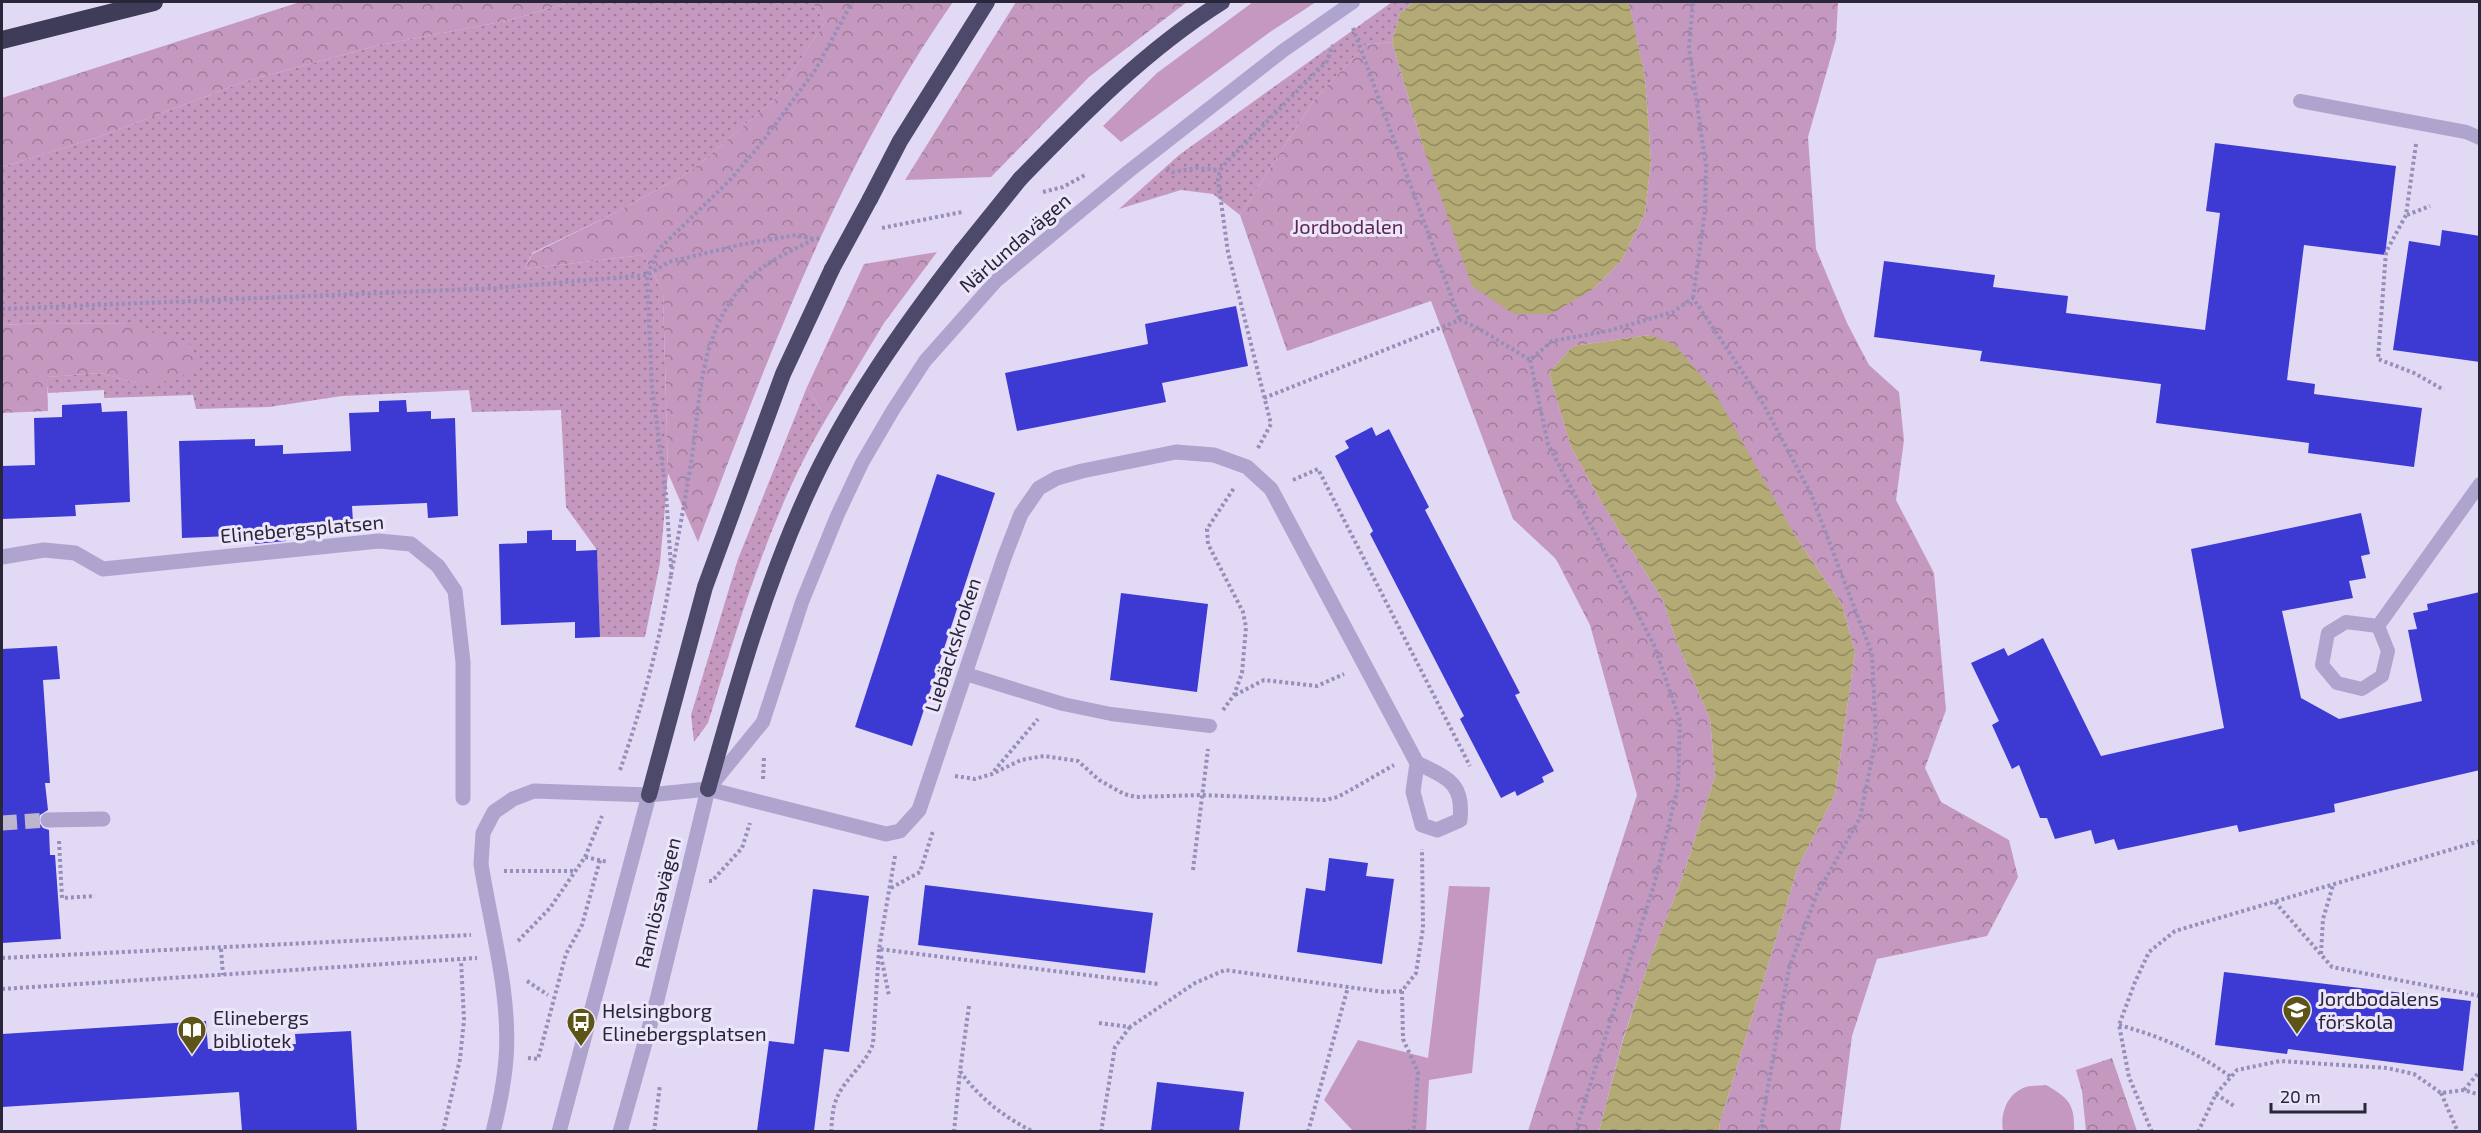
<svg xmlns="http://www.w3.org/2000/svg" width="2481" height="1133" viewBox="0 0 2481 1133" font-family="'Exo 2',sans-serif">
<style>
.grass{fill:url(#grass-dots)}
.forest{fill:url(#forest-crowns)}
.green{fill:#c598bf}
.water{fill:url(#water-waves)}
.building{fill:#3d39d3}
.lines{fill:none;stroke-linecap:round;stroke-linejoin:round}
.pedestrian-tunnel{stroke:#bdb5ce;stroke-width:15;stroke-dasharray:15 8;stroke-linecap:butt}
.path{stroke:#978eba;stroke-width:4;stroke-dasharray:3 3;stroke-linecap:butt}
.service{stroke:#aea4ce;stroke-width:14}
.pedestrian{stroke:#aea4ce;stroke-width:15}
.minor{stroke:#aea4ce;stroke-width:15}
.tertiary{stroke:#aea4ce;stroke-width:15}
.trunk{stroke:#4c496b;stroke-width:16}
.motorway{stroke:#3f3c5a;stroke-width:18}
.trunk-bridge{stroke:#4c496b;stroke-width:16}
.labels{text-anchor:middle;stroke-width:6;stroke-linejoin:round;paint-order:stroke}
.park-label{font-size:20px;fill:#592751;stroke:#ede6fb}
.street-label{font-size:20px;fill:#282638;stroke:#ede6fb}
.poi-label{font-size:20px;fill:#282638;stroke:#ede6fb;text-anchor:start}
</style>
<defs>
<pattern id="grass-dots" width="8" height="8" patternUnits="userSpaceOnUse" patternTransform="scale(1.5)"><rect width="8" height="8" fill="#c598bf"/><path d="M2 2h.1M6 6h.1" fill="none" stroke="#a07c9c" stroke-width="1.8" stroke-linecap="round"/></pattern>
<pattern id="forest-crowns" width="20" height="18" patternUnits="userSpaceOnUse" patternTransform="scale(1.5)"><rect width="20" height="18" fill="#c598bf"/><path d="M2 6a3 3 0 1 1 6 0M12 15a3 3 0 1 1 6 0" fill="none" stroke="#a07c9c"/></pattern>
<pattern id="water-waves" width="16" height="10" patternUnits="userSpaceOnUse" patternTransform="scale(1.5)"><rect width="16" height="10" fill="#b4aa75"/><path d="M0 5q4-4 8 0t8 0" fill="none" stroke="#928a61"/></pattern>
</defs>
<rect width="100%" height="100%" fill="#e2d9f4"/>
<path class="grass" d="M571 2H812L825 22 774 100 691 171 611 215 532 253 525 269 643 255 663 292 668 473 660 563 645 637H600L597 550 566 507 561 410 472 412 469 390 342 396 269 407 196 409 193 395 104 398V390L48 393 46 377 100 373 136 383 134 324 43 323 2 325V167L99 137 246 81 380 45 506 21Z
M1392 2H1414L1400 13 1392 42 1365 45 1314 100 1240 215 1213 194 1181 190 1119 209 1179 155Z
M807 387 826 419C770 513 740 619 708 723L694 742 691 715 738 559Z"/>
<path class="forest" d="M300 2H571L506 21 380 45 246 81 99 137 2 167V98Z
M812 2H953C838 166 769 355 698 542L668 473 663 292 643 255 525 269 532 254 611 215 691 171 774 100 825 22Z
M1016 2H1187L1089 77 991 177 905 180Z
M1628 2H1838L1836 39 1808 137 1816 249 1847 323 1869 365 1899 392 1904 440 1896 500 1934 573 1946 710 1925 768 1941 802 2009 840 2018 877 1987 936 1877 959 1852 1036 1840 1131H1719L1720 1122 1798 867 1835 794 1855 652 1842 605 1794 534 1650 335 1573 346 1549 373 1571 447 1602 503 1663 600 1676 640 1710 719 1715 776 1682 879 1650 959 1623 1039 1599 1131H1528L1637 795 1590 625 1556 559 1513 519 1431 301 1287 351 1240 215 1314 100 1365 45 1392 42 1424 150 1593 289 1622 260 1645 213 1651 160 1645 77Z
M937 252 884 323 826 419 807 387 864 264Z
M43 323 134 324 191 345 201 368 170 381 136 383 100 373 47 377 48 411 2 413V325Z
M2112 1058 2137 1131H2086L2082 1091 2076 1070Z"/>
<path class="green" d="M1253 2H1316L1270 32 1121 142 1103 126 1157 73Z
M1449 886 1490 887 1472 1073 1429 1080 1426 1131H1353L1324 1100 1358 1040 1428 1058Z
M2046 1085C2069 1098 2075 1105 2074 1131H2003C2000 1114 2007 1093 2026 1087 2032 1085 2040 1086 2046 1085Z"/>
<path class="water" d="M1414 2H1628L1629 4 1645 77 1651 160 1645 213 1622 260 1593 289 1551 314H1514L1472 286 1424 150 1392 42 1400 13Z
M1650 335 1674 344 1714 391 1794 534 1842 605 1855 652 1835 794 1798 867 1720 1122 1719 1131H1599L1623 1040 1650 959 1682 879 1715 776 1710 719 1676 640 1663 600 1602 503 1571 447 1549 373 1573 346Z"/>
<path class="building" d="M2215 143 2396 166 2385 255 2304 245 2287 380 2315 384 2314 394 2422 408 2414 467 2308 453 2309 443 2156 423 2161 384 1980 361 1982 351 1874 337 1884 261 1995 275 1993 287 2068 296 2066 313 2205 330 2220 213 2206 211Z
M2442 230 2480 236V362L2393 350 2409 241 2440 246Z
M1236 306 1248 366 1162 383 1166 402 1017 431 1005 373 1148 344 1145 324Z
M406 400 407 412 431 411V419L455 418 458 516 428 518 427 503 352 506 353 522 304 524 305 535 286 536V541L255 544V535L182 538 179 441 255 439V446L283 445V454L351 451 349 413 379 412V401Z
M101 403 102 412 127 411 130 502 75 505 76 516 2 519V466L35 465 34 418 62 417V405Z
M1372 427 1376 436 1389 429 1429 507 1425 510 1520 693 1515 695 1554 771 1542 777 1544 782 1517 796 1515 791 1501 798 1460 719 1464 716 1370 534 1373 531 1335 456 1349 448 1345 441Z
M937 474 995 493 912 746 855 727Z
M2361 513 2370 554 2361 556 2366 578 2349 581 2353 598 2282 611 2301 698 2339 719 2422 701 2408 630 2417 629 2413 613 2428 610 2427 604 2480 592V770L2334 804 2335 812 2239 832 2237 825 2118 850 2114 839 2095 844 2091 830 2055 839 2047 818H2040L2019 765 2012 769 1992 725 1999 721 1971 663 2004 648 2008 656 2043 638 2101 756 2224 728 2191 549Z
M552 530V540H576V551L597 550 600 637 575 638V622L501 625 499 544 527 543V531Z
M1121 593 1208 604 1197 692 1110 680Z
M57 646 60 679 43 680 50 783H45L48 810 40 815 38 821 43 828 49 830 50 855H55L61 939 2 943V649Z
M1329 858 1368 863 1366 876 1394 879 1382 964 1297 952 1306 888 1325 891Z
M925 885 1153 913 1145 973 918 945Z
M813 889 869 896 849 1052 824 1049 814 1131H757L769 1041 794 1044Z
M2224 972 2471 1001 2463 1071 2288 1049 2287 1054 2215 1045Z
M206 1021 208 1049 296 1044 295 1034 351 1031 357 1131H242L239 1092 2 1107V1034Z
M1157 1082 1244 1092 1239 1131H1151Z"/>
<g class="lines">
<path class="pedestrian-tunnel" d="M2 823 48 820"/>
<path class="path" d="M1353 28 1460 320
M2416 144 2406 215 2386 252 2378 359 2414 373 2444 390
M1167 168 1173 172 1197 168 1220 170
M1043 192 1063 187 1085 175
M2407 215 2430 206
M882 228 962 212
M1693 298 1705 211 1706 166 1689 48 1693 2
M2 309 498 288 647 275 669 262 739 245 796 235 814 239
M1530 360 1548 444 1654 645 1680 721 1678 787 1654 885 1578 1123 1577 1132
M1264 398 1460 320 1478 328 1530 360 1552 341 1608 331 1673 312 1693 298 1760 398 1811 494 1872 654 1876 739 1860 818 1817 894 1789 968 1762 1121 1764 1132
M1258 448 1271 424 1228 252 1218 180 1220 170 1226 163 1327 61 1333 45
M1293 480 1318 469 1470 766
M671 567 666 494 652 387 647 275 659 249 730 180 760 145 816 69 852 2
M671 575C678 538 685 501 691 463 701 398 698 335 745 283 764 262 790 252 814 239L821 238
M1235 695 1264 680 1317 686 1344 674
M1223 710 1234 695 1242 673 1246 627 1243 612 1208 544 1207 529 1234 488
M620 770C642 707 660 641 671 575
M994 771 1038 719
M955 776 975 779 992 774 1021 760 1044 756 1078 761 1099 780 1124 794 1136 797 1202 795 1325 800 1338 797 1394 765
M763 779 764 757
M59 841 62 898 95 896
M895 856 879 949 1158 984
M585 857 602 816
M1193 870 1208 749
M504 871H576
M709 881H712L742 848 750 823
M891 888 920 872 933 831
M2275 902 2332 967 2480 996
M518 941 550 908 585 857 608 862
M221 949 223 975
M2321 954 2323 919 2333 885
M881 956 889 996
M2 958 471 935
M527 981 548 995
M2 989 477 958
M1402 991 1403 1039 1418 1072 1414 1127 1408 1132
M969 1006 960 1071C979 1098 1005 1118 1034 1132
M1099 1023 1130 1027 1195 983 1225 970 1384 992 1402 991 1416 973 1423 928 1422 849
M2119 1025C2162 1037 2195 1051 2231 1077
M528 1058 538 1059 566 954 582 925 600 860
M2464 1090 2480 1071
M2441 1093 2458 1132
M2216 1094 2234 1106
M443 1132 460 1059 464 1020 461 960
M654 1132 660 1085
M831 1132C832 1123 832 1112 835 1103 842 1080 865 1066 873 1044L879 949
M954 1132 960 1071
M1101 1132 1115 1047 1130 1027
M1308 1132 1348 987
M2152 1132 2129 1077 2119 1025 2135 982 2149 952 2175 931 2480 841
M2198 1132 2216 1094 2237 1070 2280 1061 2387 1068 2414 1074 2441 1093 2464 1090 2480 1095"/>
<path class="service" d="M2300 101 2466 132 2480 138
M2346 622 2378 626 2388 651 2382 676 2362 689 2337 683 2322 665 2328 633Z
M2378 626 2480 484
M966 674 1063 704 1111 714 1210 726
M710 787 763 722 802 602 837 516 862 463 893 410 925 361 996 281 1129 171 1284 50 1353 2"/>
<path class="pedestrian" d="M2 557 44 550 75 553 103 569 379 541 411 544 438 566 455 591 463 662V798
M48 820 103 819"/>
<path class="minor" d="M493 1132C499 1108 504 1084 506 1059 511 995 491 927 481 864L483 833 494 812 513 799 534 791 649 795 708 789 886 834 900 831 919 810 1004 558 1021 514 1039 488 1057 478 1082 471 1176 452 1214 455 1247 467 1271 489 1417 763C1447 778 1464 782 1460 820L1437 830 1422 825 1413 792 1417 763"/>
<path class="tertiary" d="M559 1132 649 795
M620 1132 657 1000 708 789"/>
<path class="trunk" d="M1020 179C1083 114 1146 50 1222 2
M870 199 900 141 987 2
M708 789C736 689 763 591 806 496 846 407 903 327 962 251
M649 795 705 587 783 374 832 269"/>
<path class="motorway" d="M2 40 154 2"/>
<path class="trunk-bridge" d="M962 251 1020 179
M832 269 870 199"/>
</g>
<defs>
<g id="school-pin" transform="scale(1.5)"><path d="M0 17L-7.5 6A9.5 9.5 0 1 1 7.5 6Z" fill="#5e5417" stroke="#ede6fb"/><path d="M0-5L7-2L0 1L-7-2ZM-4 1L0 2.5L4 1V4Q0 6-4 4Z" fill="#fff"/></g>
<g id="bus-pin" transform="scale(1.5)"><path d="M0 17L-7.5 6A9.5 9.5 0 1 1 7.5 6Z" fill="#5e5417" stroke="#ede6fb"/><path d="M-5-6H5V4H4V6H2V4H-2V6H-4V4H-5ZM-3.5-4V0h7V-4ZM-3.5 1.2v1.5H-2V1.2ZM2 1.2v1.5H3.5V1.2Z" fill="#fff"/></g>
<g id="library-pin" transform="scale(1.5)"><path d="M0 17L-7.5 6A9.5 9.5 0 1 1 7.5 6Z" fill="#5e5417" stroke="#ede6fb"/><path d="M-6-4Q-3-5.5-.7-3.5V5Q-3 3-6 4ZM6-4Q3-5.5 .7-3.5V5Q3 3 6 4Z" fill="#fff"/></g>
</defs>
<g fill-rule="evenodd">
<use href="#school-pin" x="2297" y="1010"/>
<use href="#bus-pin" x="581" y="1022"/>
<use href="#library-pin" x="192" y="1030"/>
</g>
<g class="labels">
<g class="park-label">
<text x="1348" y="234">Jordbodalen</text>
</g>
<g class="street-label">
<text transform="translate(1015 243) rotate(-41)" y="7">Närlundavägen</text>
<text transform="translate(302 529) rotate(-5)" y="7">Elinebergsplatsen</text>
<text transform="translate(953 645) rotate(-72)" y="7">Liebäckskroken</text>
<text transform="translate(658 903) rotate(-76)" y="7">Ramlösavägen</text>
</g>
<g class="poi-label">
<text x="2318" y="1006">Jordbodalens<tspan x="2318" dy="23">förskola</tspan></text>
<text x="602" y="1018">Helsingborg<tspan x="602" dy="23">Elinebergsplatsen</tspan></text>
<text x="213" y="1025">Elinebergs<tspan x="213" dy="23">bibliotek</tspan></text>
</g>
</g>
<rect width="2481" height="1133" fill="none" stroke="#282638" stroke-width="6"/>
<path d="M2271 1103v9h94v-9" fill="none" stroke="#282638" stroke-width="3"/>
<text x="2280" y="1103" font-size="18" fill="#282638" stroke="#ede6fb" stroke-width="4.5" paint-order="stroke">20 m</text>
</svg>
